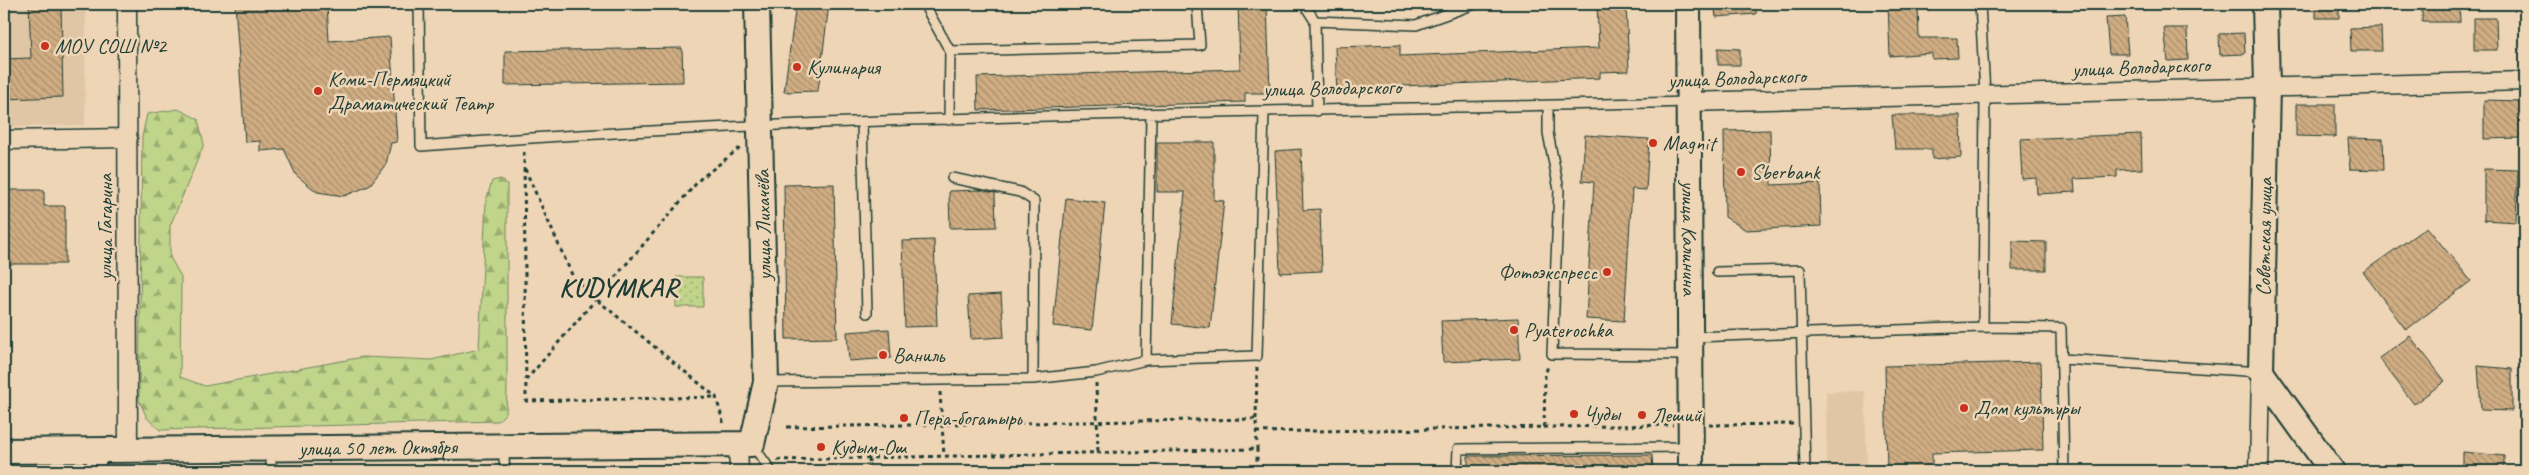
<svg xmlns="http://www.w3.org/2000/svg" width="2529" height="475" viewBox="0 0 2529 475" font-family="Caveat,sans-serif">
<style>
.built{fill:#e1c6a5}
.grass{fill:url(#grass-dots);stroke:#70895f}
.forest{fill:url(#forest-firs);stroke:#70895f}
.building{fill:url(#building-back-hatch);stroke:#1f3d34}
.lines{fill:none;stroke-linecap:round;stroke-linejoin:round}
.lane-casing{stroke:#1f3d34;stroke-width:12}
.street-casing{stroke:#1f3d34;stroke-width:21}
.secondary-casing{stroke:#1f3d34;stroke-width:28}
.path{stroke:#1f3d34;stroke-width:3;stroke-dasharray:4 4;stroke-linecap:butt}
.lane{stroke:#eed5b6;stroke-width:9}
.street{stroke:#eed5b6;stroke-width:18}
.secondary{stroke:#eed5b6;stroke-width:24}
.poi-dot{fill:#c8321e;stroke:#eed5b6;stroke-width:2}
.labels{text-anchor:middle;stroke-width:5;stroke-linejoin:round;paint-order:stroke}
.poi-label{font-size:21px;fill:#1f3d34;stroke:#eed5b6;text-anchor:start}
.street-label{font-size:21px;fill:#1f3d34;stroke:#eed5b6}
.district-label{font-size:26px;font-weight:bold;letter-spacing:1px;fill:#1f3d34;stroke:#eed5b6}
</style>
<defs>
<pattern id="grass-dots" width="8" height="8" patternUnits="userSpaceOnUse" patternTransform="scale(1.25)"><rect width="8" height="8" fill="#c0d58a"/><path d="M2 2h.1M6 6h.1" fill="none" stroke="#9bae72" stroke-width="1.8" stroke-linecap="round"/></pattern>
<pattern id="forest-firs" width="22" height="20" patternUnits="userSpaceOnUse" patternTransform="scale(1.25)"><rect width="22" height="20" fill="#c0d58a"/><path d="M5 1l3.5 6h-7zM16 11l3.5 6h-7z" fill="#9bae72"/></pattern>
<pattern id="building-back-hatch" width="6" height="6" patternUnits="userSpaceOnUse" patternTransform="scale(1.25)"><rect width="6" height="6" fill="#d0ad83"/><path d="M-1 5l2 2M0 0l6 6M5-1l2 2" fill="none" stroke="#a88e6c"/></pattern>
</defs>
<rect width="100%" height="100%" fill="#eed5b6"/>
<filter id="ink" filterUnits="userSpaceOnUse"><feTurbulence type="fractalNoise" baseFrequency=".02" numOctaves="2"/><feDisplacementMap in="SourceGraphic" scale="10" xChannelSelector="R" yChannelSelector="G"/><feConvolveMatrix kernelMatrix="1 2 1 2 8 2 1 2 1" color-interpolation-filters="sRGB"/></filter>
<g filter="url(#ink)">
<path class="built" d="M4 4H86L85 125 4 127Z
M1865 391 1867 471H1827L1826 392Z"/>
<path class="grass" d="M676 277H703V307H676Z"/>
<path class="forest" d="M178 109 198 119 204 144 170 226V257L181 277 180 377 205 386 363 357 431 360 479 349 486 201 492 181 501 179 507 184V389L506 413 498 421 160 430 147 418 139 400 142 137 147 114Z"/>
<path class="building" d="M29 4H61L63 97 4 99V59L31 58Z
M235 4H327L329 41 390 37 397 142 391 143 386 164 369 186 344 196 317 192 296 175 284 149 260 151V141L245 142Z
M796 4H829L818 91 784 92Z
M1238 4H1267L1270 93H1245V102L978 110 977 77 1240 69Z
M1597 4H1626L1629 71 1600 72V78L1402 86V91L1337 94 1335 47 1400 45V56L1599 48Z
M1714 4H1756V14L1716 17Z
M1888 4H1918L1919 38H1957L1958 58 1932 59V53L1890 56Z
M2316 4H2339V18H2316Z
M2422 4H2459L2460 22H2422Z
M2125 17 2128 54H2109L2106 18Z
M2474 18H2496L2497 50H2474Z
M2381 27 2382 51H2351L2350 28Z
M2164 28H2187L2188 60 2168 61Z
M2244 33 2245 54 2220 55 2219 34Z
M682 48 683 82 505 85V51Z
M1718 48 1740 49V65H1718Z
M2484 100 2523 101 2521 138 2484 139Z
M2296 104H2335V137L2296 136Z
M1892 115H1960L1961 157 1932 159V149H1895Z
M1770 130 1771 185 1820 183 1821 226 1746 230 1725 217 1724 131Z
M2141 134 2142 169 2117 170V177L2074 179 2075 192 2037 194 2036 178 2022 179 2020 139Z
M1585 135 1649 139 1646 190 1632 189 1624 321 1586 319 1594 182 1582 181Z
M2348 138 2383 139 2384 170 2350 169Z
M1157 142H1214V200L1224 201 1210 328 1172 324 1185 192H1157Z
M1301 149 1303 210 1320 209 1322 271 1280 273 1275 151Z
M2484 169 2518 170 2516 222 2484 220Z
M834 184 837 338 786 339 784 185Z
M4 190H44V206H65V264H4Z
M981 190 995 193 996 227 950 228 949 191Z
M1066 198 1105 203 1092 330 1053 326Z
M2427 227 2471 281 2406 330 2363 272Z
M934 240 937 326 905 327 902 241Z
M2012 241 2046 242V270H2012Z
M1001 294 1004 337 971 339 968 296Z
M1518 318 1520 359 1443 362 1441 321Z
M889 329 891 358 849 361 847 332Z
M2410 336 2445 381 2414 404 2379 358Z
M2041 362 2043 450 1932 453V471H1887L1885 366Z
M2478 366 2512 369V411L2481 410Z
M2463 452 2504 456V471H2463Z
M1652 455 1653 471H1468V456Z"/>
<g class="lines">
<g class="lane-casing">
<path id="lane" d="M419 4 421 146C842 113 1265 113 1687 102
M924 4 950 51
M1304 4 1315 21 1317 111
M1315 21 1416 25 1475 4
M1548 106V133L1559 190 1552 354 1689 355
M949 120 950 51 1200 45 1197 4
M862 123 867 313
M952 178 1020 192 1034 201 1033 379
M1717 272 1800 270 1805 471
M1983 327 2061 328 2064 471
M1692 337 1983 327 1985 94 1980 4
M2062 359 2261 372
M1146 360 1151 115
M767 382 1033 379 1096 372 1146 360 1257 356 1264 113
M752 444 771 471
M503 446 505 471
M271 471V449
M1457 471 1458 449 1690 447"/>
</g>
<g class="street-casing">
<path id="street" d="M127 4 128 449
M1687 102 2525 81
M4 140 128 138
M738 444 739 471
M96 471V450
M2259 471 2261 372"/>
</g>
<g class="secondary-casing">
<g id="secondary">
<path id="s1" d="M1688 4 1691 471"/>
<path d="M2265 4 2267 86 2261 372 2332 471"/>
<path id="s2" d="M4 451 752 444 766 382 757 4"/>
</g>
</g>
<path class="path" d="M524 152 526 401 716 397
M525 169 573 277 596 299 716 397 724 425
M526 380 700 179 740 148
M1096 383 1098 453
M940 392 944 456
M1256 419 1257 367
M1709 425 1793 424
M787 427 1256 419 1257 449
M1544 427 1545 375 1548 366
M1256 432 1673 425
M869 458V471
M777 460 1257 449V471"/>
<use href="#lane" class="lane"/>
<use href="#street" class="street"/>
<use href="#secondary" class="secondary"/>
</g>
</g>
<g class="poi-dot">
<circle cx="45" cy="46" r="5"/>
<circle cx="797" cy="67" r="5"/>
<circle cx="318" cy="91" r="5"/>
<circle cx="1653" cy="143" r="5"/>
<circle cx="1741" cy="172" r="5"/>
<circle cx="1607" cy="272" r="5"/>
<circle cx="1514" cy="330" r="5"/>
<circle cx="883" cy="355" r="5"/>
<circle cx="1964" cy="408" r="5"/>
<circle cx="1574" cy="414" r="5"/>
<circle cx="1642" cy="415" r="5"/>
<circle cx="904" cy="418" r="5"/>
<circle cx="821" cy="447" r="5"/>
</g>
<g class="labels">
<g class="poi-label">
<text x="55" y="53">МОУ СОШ №2</text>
<text x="807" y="74">Кулинария</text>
<text x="328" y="86">Коми-Пермяцкий<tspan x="328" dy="24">Драматический Театр</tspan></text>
<text x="1663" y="150">Magnit</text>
<text x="1751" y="179">Sberbank</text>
<text x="1597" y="279" text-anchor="end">Фотоэкспресс</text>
<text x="1524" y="337">Pyaterochka</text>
<text x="893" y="362">Ваниль</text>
<text x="1974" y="415">Дом культуры</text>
<text x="1584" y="421">Чуды</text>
<text x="1652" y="422">Леший</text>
<text x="914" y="425">Пера-богатырь</text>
<text x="831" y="454">Кудым-Ош</text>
</g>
<g class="street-label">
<text transform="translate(2141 67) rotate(-2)" y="7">улица Володарского</text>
<text transform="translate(1737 78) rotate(-2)" y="7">улица Володарского</text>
<text transform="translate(1332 88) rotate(-1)" y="7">улица Володарского</text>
<text transform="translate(763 225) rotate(-91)" y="7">улица Лихачёва</text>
<text transform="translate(105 227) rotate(-90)" y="7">улица Гагарина</text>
<text transform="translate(2264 237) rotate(-89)" y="7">Советская улица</text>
<text dy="7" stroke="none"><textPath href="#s1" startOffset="234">улица Калинина</textPath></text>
<text dy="7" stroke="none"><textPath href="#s2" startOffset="374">улица 50 лет Октября</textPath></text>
</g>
<g class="district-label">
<text x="619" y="296">KUDYMKAR</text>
</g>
</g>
<rect width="2529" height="475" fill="none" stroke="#eed5b6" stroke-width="20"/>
<rect x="10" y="10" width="2509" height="455" fill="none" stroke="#1f3d34" stroke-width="2" filter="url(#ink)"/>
</svg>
